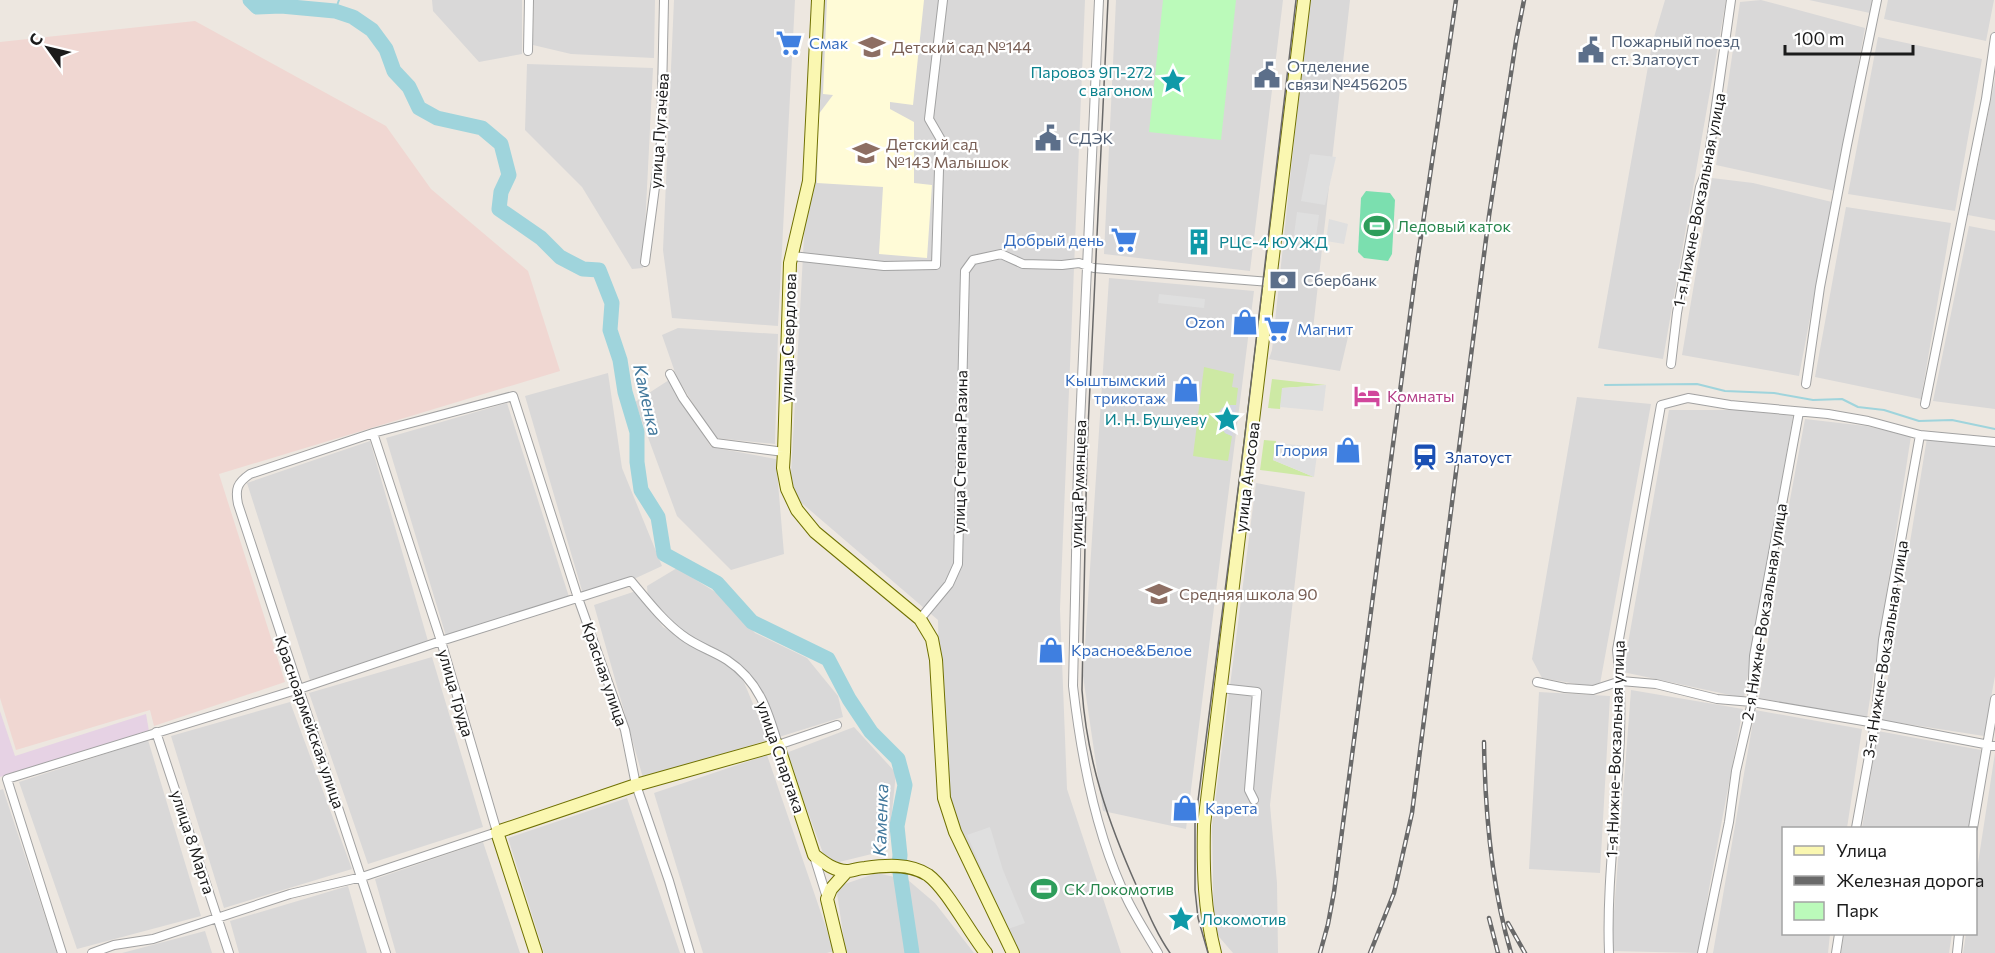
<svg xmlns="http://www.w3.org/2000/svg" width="1995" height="953" viewBox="0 0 1995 953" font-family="Commissioner,sans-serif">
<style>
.residential{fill:#d9d8d8}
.industrial{fill:#e6d2e4}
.education{fill:#fffbd7}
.military{fill:#f0d7d2}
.grass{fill:#cde9a4}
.park{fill:#bbfaba}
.pitch{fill:#7bdfaf}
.parking{fill:#dfdfdf}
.plaza{fill:#d4d6e3}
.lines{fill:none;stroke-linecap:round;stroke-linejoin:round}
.stream{stroke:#9fd4dc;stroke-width:2}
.river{stroke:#9fd4dc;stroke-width:15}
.street-casing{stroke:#a2a2a2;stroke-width:10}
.secondary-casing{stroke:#707103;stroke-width:14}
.street{stroke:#fff;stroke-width:8}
.secondary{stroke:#faf7b1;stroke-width:12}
.tram{stroke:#696969;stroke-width:1.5}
.rail-casing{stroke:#696969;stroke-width:4.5}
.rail{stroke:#fff;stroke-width:2;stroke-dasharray:7;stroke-linecap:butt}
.labels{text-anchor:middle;stroke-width:4.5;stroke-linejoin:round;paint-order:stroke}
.service-label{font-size:16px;fill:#4e5e75;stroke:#fff;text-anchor:start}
.shop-label{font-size:16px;fill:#366cbe;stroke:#fff;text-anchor:start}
.education-label{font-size:16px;fill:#785e54;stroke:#fff;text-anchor:start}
.culture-label{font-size:16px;fill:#0d838f;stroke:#fff;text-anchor:end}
.street-label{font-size:16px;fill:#1b1b1b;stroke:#fff}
.leisure-label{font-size:16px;fill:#27864d;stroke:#fff;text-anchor:start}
.hotel-label{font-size:16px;fill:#b23c85;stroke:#fff;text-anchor:start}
.transit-label{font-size:16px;fill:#164399;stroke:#fff;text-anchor:start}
.water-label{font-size:18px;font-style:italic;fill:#42789c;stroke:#fff}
</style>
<rect width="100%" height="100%" fill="#ede7e0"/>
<path class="residential" d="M432 0H522V54L479 62 433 11Z
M534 0H655L654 58 571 54 533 45Z
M674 0H795L778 326 672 318 663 250Z
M817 0H1085L1060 609 1067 789 1121 953H1018L941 789 938 620 790 493Z
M1116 0H1283L1250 271 1104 254Z
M1309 0H1350L1313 329 1348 337 1340 371 1269 359 1272 350Z
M1665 0H1726L1663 359 1598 348 1652 44Z
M1761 0 1865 28 1835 191 1716 165 1740 2Z
M1809 0H1872L1870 13Z
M1888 0H1994L1986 41 1884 19Z
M1878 37 1982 59 1955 211 1848 194Z
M527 64 653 68 643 268 632 269 582 187 525 130Z
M1995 79V220L1968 215Z
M1712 178 1753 183 1832 202 1799 376 1682 355Z
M1846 207 1951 223 1921 399 1815 377Z
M1969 226 1995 231V409L1933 401Z
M1109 278 1254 291 1186 829 1103 811 1083 676Z
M678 328 778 334 775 444 715 438 677 378 662 335Z
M608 373 622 468 662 566 623 584 583 594 525 396Z
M669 380 711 447 776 459 784 554 731 570 677 516 635 402Z
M1577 397 1651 404 1600 684 1588 686 1542 678 1532 659Z
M507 403 570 600 446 636 386 438Z
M1669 410H1741L1793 416 1744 698 1623 672Z
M1805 419 1866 426 1911 436 1867 718 1759 698 1789 505Z
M1927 438 1995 445V676L1984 736 1881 720Z
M370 441 428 641 310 680 247 483Z
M1256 483 1305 492 1270 805 1277 883 1278 953H1233L1214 931 1212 826Z
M677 568 720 595 755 633 807 658 838 696 843 717 779 737 746 671 672 624 648 599 647 586Z
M636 591 663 627 713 656 741 675 768 740 643 778 594 605Z
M432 657 483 827 368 864 309 693Z
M1631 690 1743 709 1709 889 1699 953 1611 951Z
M1539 692 1610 696 1600 873 1529 869Z
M290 702 352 869 224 908 171 736Z
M1755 710 1862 729 1847 828H1784V934H1830L1828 953H1713Z
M854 727 896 773 888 850 831 864 823 853 786 753Z
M1878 731 1981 750 1969 828H1862Z
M148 740 201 916 77 949 19 782Z
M1995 753V953H1963L1966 934H1976V876Z
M767 755 834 951 827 953H703L654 793Z
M3 789 57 953H0V790Z
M627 798 680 953H544L508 838Z
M483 842 520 953H396L375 879Z
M877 873 908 880 935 903 974 953H846L836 887Z
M348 886 367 953H239L230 921Z
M205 931 212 953H122Z
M1844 934H1952L1949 953H1841Z"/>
<path class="industrial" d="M0 711 15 756 146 714 149 731 0 777Z"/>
<path class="education" d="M827 0H924L913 105 890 102V109L914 122V183L932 185 927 258 879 254 883 187 817 183 818 115 833 95 823 94Z"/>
<path class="military" d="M195 21 386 126 431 189 528 271 560 371 219 474 285 682 154 726 150 710 16 750 0 698V42Z"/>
<path class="grass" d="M1204 367 1234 374 1232 387 1238 388 1236 405H1229L1225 433 1232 436 1228 461 1193 456Z
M1272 379 1326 385 1283 388 1280 409 1268 408Z
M1264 440 1276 441 1273 460 1314 477 1260 470Z"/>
<path class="park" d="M1163 0H1236L1221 140 1149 132Z"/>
<path class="pitch" d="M1366 191 1390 193 1395 200 1392 254 1388 261 1364 258 1358 252 1361 198Z"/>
<path class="parking" d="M1310 154 1336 157 1325 205 1301 201Z
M1297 212 1319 215 1315 244 1293 242Z
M1329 219 1348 224 1344 244 1326 241Z
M1159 294 1205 299 1204 308 1158 303Z
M1326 385 1323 411 1280 407 1282 388Z
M1275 443 1318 447 1314 477 1273 460Z
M990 827 1003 870 1025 923 1008 929 967 835Z"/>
<path class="plaza" d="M1229 405H1236L1232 436 1225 433 1218 424 1219 412 1222 408Z"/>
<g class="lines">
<path class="stream" d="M335 11 339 0
M1605 385 1697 384 1725 391 1774 393 1813 400 1842 399 1858 407 1884 410 1919 421 1952 420 1995 429"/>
<path class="river" d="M250 0 257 7 281 6 335 11 353 17 372 30 386 49 394 71 409 87 419 108 437 118 482 128 501 144 509 175 501 192 499 209 541 238 560 257 583 269 599 270 612 303 610 330 620 360 625 392 637 432V462L641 490 658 517 664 554 717 583 752 622 828 659 849 699 871 732 898 759 905 785 897 826 900 855 899 866 912 953"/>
<g class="street-casing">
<path id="street" d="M1099 0 1078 468 1073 686C1081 756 1096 837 1128 901 1137 919 1148 936 1158 953
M528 51 529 0
M792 256 884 266 936 265 940 138 929 119 943 0
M645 262 661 142 664 0
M1671 364 1677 313 1700 187 1707 169 1731 0
M670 374 683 398 715 443 784 452
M1806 384 1820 287 1847 145 1877 0
M1925 404 1986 99 1995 37
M920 619 949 584 958 564 965 271 973 260 1001 254 1023 264 1062 265 1079 263 1094 268 1270 282
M1537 682 1565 688 1593 690 1621 681 1656 684 1717 699 1752 702 1875 723 1995 746
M1220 688 1257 692 1249 790 1254 800
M156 732 229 953
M1856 828 1875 723 1883 640 1920 435
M1973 828 1995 699
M814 856 827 898
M62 953 7 779 299 689 441 641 631 581C647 600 662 620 682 635 696 646 713 651 727 660 759 681 768 711 778 745L837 725
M92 953 114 945 153 939 290 894 362 877 497 832 441 641 373 433
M386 953 238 504C235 489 237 483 250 474L373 433 513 396 578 598 625 730 636 785 669 881 690 953
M1609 953C1605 853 1629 749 1617 650L1661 405 1688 398 1730 405 1828 414 1868 421 1920 435 1995 442
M1702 953 1729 822 1736 771 1752 702 1754 656 1799 412
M1836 953 1839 934
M1957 953 1959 934"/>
</g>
<g class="secondary-casing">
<path id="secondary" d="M818 0 809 181 790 263 784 452 783 468 787 489 797 510 815 532 920 619 932 639 936 660 944 798 955 832 1013 953
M536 953 497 832 636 785 778 745 814 855C823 862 834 871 847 871 852 871 859 868 865 868 885 865 910 863 928 875 947 889 969 932 986 953
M840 953 827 899 831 889 847 871
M1215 953C1204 910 1203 869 1204 825L1304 0"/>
</g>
<use href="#street" class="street"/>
<use href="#secondary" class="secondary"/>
<path class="tram" d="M1108 0 1087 450 1082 690C1087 761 1108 822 1137 887 1147 910 1156 933 1170 953
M1208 953 1198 918 1195 890V824L1244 443 1296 0"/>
<g class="rail-casing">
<path id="rail" d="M1484 742C1485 812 1491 885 1511 953
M1489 918 1498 953
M1508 923 1525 953
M1320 953 1328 924 1334 892 1416 270 1456 0
M1370 953 1394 893 1412 813 1489 216 1516 41 1524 0"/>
</g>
<use href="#rail" class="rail"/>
</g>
<defs>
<g id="supermarket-bare" transform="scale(2.07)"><path d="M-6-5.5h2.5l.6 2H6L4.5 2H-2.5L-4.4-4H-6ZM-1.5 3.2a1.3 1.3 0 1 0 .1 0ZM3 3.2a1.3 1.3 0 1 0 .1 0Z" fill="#3f7fe0" stroke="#fff" stroke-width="2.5" paint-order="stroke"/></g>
<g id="school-bare" transform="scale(2.07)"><path d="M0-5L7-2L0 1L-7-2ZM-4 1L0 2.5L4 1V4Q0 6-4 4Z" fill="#8d6e63" stroke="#fff" stroke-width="2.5" paint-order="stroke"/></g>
<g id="civic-bare" transform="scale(2.07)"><path d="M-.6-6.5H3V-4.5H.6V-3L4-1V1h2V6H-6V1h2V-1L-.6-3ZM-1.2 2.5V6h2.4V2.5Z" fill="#5c6f8a" stroke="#fff" stroke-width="2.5" paint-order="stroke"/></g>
<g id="sight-bare" transform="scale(2.07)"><path d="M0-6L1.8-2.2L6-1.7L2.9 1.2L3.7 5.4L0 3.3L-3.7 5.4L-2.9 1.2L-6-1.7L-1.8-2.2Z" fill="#0f9aa8" stroke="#fff" stroke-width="2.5" paint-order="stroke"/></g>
<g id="stadium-bare" transform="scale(2.07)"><path d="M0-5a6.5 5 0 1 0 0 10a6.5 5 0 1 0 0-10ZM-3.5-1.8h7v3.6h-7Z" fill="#2e9e5b" stroke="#fff" stroke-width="2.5" paint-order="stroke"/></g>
<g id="building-bare" transform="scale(2.07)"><path d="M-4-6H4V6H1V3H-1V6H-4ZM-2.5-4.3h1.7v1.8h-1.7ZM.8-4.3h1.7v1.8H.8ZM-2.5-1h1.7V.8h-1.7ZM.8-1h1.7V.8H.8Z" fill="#0f9aa8" stroke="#fff" stroke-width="2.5" paint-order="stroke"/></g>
<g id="bank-bare" transform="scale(2.07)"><path d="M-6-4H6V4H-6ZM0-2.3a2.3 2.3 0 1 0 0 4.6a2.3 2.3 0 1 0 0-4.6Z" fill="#5c6f8a" stroke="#fff" stroke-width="2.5" paint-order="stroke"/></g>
<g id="shop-bare" transform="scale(2.07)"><path d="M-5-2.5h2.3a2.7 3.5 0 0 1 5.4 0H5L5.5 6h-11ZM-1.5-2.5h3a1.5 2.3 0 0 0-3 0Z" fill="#3f7fe0" stroke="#fff" stroke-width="2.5" paint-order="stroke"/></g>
<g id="hotel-bare" transform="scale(2.07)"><path d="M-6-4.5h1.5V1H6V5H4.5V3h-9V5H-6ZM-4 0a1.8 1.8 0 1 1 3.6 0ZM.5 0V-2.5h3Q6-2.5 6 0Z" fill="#d1479c" stroke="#fff" stroke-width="2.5" paint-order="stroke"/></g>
<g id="station-bare" transform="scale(2.07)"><path d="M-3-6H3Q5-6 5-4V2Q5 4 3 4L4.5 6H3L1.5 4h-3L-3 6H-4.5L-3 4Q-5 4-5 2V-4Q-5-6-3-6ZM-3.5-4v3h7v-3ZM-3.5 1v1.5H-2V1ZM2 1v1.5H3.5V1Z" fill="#1a4fb4" stroke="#fff" stroke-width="2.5" paint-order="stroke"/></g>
</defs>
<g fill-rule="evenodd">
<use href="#supermarket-bare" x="789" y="43"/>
<use href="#school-bare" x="872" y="47"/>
<use href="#civic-bare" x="1591" y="50"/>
<use href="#civic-bare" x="1267" y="75"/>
<use href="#sight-bare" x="1173" y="81"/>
<use href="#civic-bare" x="1048" y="138"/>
<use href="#school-bare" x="866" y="153"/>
<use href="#stadium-bare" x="1377" y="226"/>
<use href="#supermarket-bare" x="1124" y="240"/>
<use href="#building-bare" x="1199" y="242"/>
<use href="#bank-bare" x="1283" y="280"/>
<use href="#shop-bare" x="1245" y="322"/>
<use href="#supermarket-bare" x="1277" y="329"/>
<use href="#shop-bare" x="1186" y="389"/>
<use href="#hotel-bare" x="1367" y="396"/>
<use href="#sight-bare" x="1227" y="419"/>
<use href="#shop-bare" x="1348" y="450"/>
<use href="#station-bare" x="1425" y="457"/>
<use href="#school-bare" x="1159" y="594"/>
<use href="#shop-bare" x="1051" y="650"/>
<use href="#shop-bare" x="1185" y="808"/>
<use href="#stadium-bare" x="1044" y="889"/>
<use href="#sight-bare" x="1181" y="919"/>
</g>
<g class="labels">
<g class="service-label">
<text x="1611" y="47">Пожарный поезд<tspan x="1611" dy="18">ст. Златоуст</tspan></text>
<text x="1287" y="72">Отделение<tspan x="1287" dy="18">связи №456205</tspan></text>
<text x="1068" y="144">СДЭК</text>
<text x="1303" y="286">Сбербанк</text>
</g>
<g class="shop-label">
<text x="809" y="49">Смак</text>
<text x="1104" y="246" text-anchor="end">Добрый день</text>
<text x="1225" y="328" text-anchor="end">Ozon</text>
<text x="1297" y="335">Магнит</text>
<text x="1166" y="386" text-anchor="end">Кыштымский<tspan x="1166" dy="18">трикотаж</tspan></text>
<text x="1328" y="456" text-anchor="end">Глория</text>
<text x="1071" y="656">Красное&amp;Белое</text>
<text x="1205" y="814">Карета</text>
</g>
<g class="education-label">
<text x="892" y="53">Детский сад №144</text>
<text x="886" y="150">Детский сад<tspan x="886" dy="18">№143 Малышок</tspan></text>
<text x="1179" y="600">Средняя школа 90</text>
</g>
<g class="culture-label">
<text x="1153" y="78">Паровоз 9П-272<tspan x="1153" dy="18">с вагоном</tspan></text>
<text x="1219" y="248" text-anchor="start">РЦС-4 ЮУЖД</text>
<text x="1207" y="425">И. Н. Бушуеву</text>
<text x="1201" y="925" text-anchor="start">Локомотив</text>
</g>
<g class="street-label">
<text transform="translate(659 131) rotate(-86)" y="6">улица Пугачёва</text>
<text transform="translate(1699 200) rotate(-79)" y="6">1-я Нижне-Вокзальная улица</text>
<text transform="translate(788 338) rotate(-88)" y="6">улица Свердлова</text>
<text transform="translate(960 452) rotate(-89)" y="6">улица Степана Разина</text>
<text transform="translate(1247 477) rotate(-83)" y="6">улица Аносова</text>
<text transform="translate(1078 484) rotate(-88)" y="6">улица Румянцева</text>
<text transform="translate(1764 612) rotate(-81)" y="6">2-я Нижне-Вокзальная улица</text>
<text transform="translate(1885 649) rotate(-81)" y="6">3-я Нижне-Вокзальная улица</text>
<text transform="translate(605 674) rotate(71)" y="6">Красная улица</text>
<text transform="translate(456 693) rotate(74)" y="6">улица Труда</text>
<text transform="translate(310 722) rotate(71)" y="6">Красноармейская улица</text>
<text transform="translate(1615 749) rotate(-88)" y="6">1-я Нижне-Вокзальная улица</text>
<text transform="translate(781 757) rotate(71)" y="6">улица Спартака</text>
<text transform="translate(193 842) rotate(72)" y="6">улица 8 Марта</text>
</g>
<g class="leisure-label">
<text x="1397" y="232">Ледовый каток</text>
<text x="1064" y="895">СК Локомотив</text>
</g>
<g class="hotel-label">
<text x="1387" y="402">Комнаты</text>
</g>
<g class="transit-label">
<text x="1445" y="463">Златоуст</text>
</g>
<g class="water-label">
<text transform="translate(647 400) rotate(77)" y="6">Каменка</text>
<text transform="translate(881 820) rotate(-88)" y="6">Каменка</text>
</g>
</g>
<rect x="1782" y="827" width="195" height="108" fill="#ffffff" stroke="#a4a4a4" stroke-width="1.5"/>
<rect x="1794" y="846" width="30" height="9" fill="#faf7b1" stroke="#a4a4a4" stroke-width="1.5"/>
<text x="1836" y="857" font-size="18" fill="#1b1b1b">Улица</text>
<rect x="1794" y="876" width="30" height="9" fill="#696969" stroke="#a4a4a4" stroke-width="1.5"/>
<text x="1836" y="887" font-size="18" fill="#1b1b1b">Железная дорога</text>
<rect x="1794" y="902" width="30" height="18" fill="#bbfaba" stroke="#a4a4a4" stroke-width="1.5"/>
<text x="1836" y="917" font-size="18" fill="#1b1b1b">Парк</text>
<g transform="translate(48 48) rotate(304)" stroke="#ffffff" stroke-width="4.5" paint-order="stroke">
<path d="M0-4.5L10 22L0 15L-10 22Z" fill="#1b1b1b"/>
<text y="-9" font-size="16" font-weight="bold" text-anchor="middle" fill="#1b1b1b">С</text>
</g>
<path d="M1785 45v9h128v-9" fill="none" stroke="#1b1b1b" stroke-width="3"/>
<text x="1794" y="45" font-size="18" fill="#1b1b1b" stroke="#ffffff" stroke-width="4.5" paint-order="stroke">100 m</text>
</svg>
